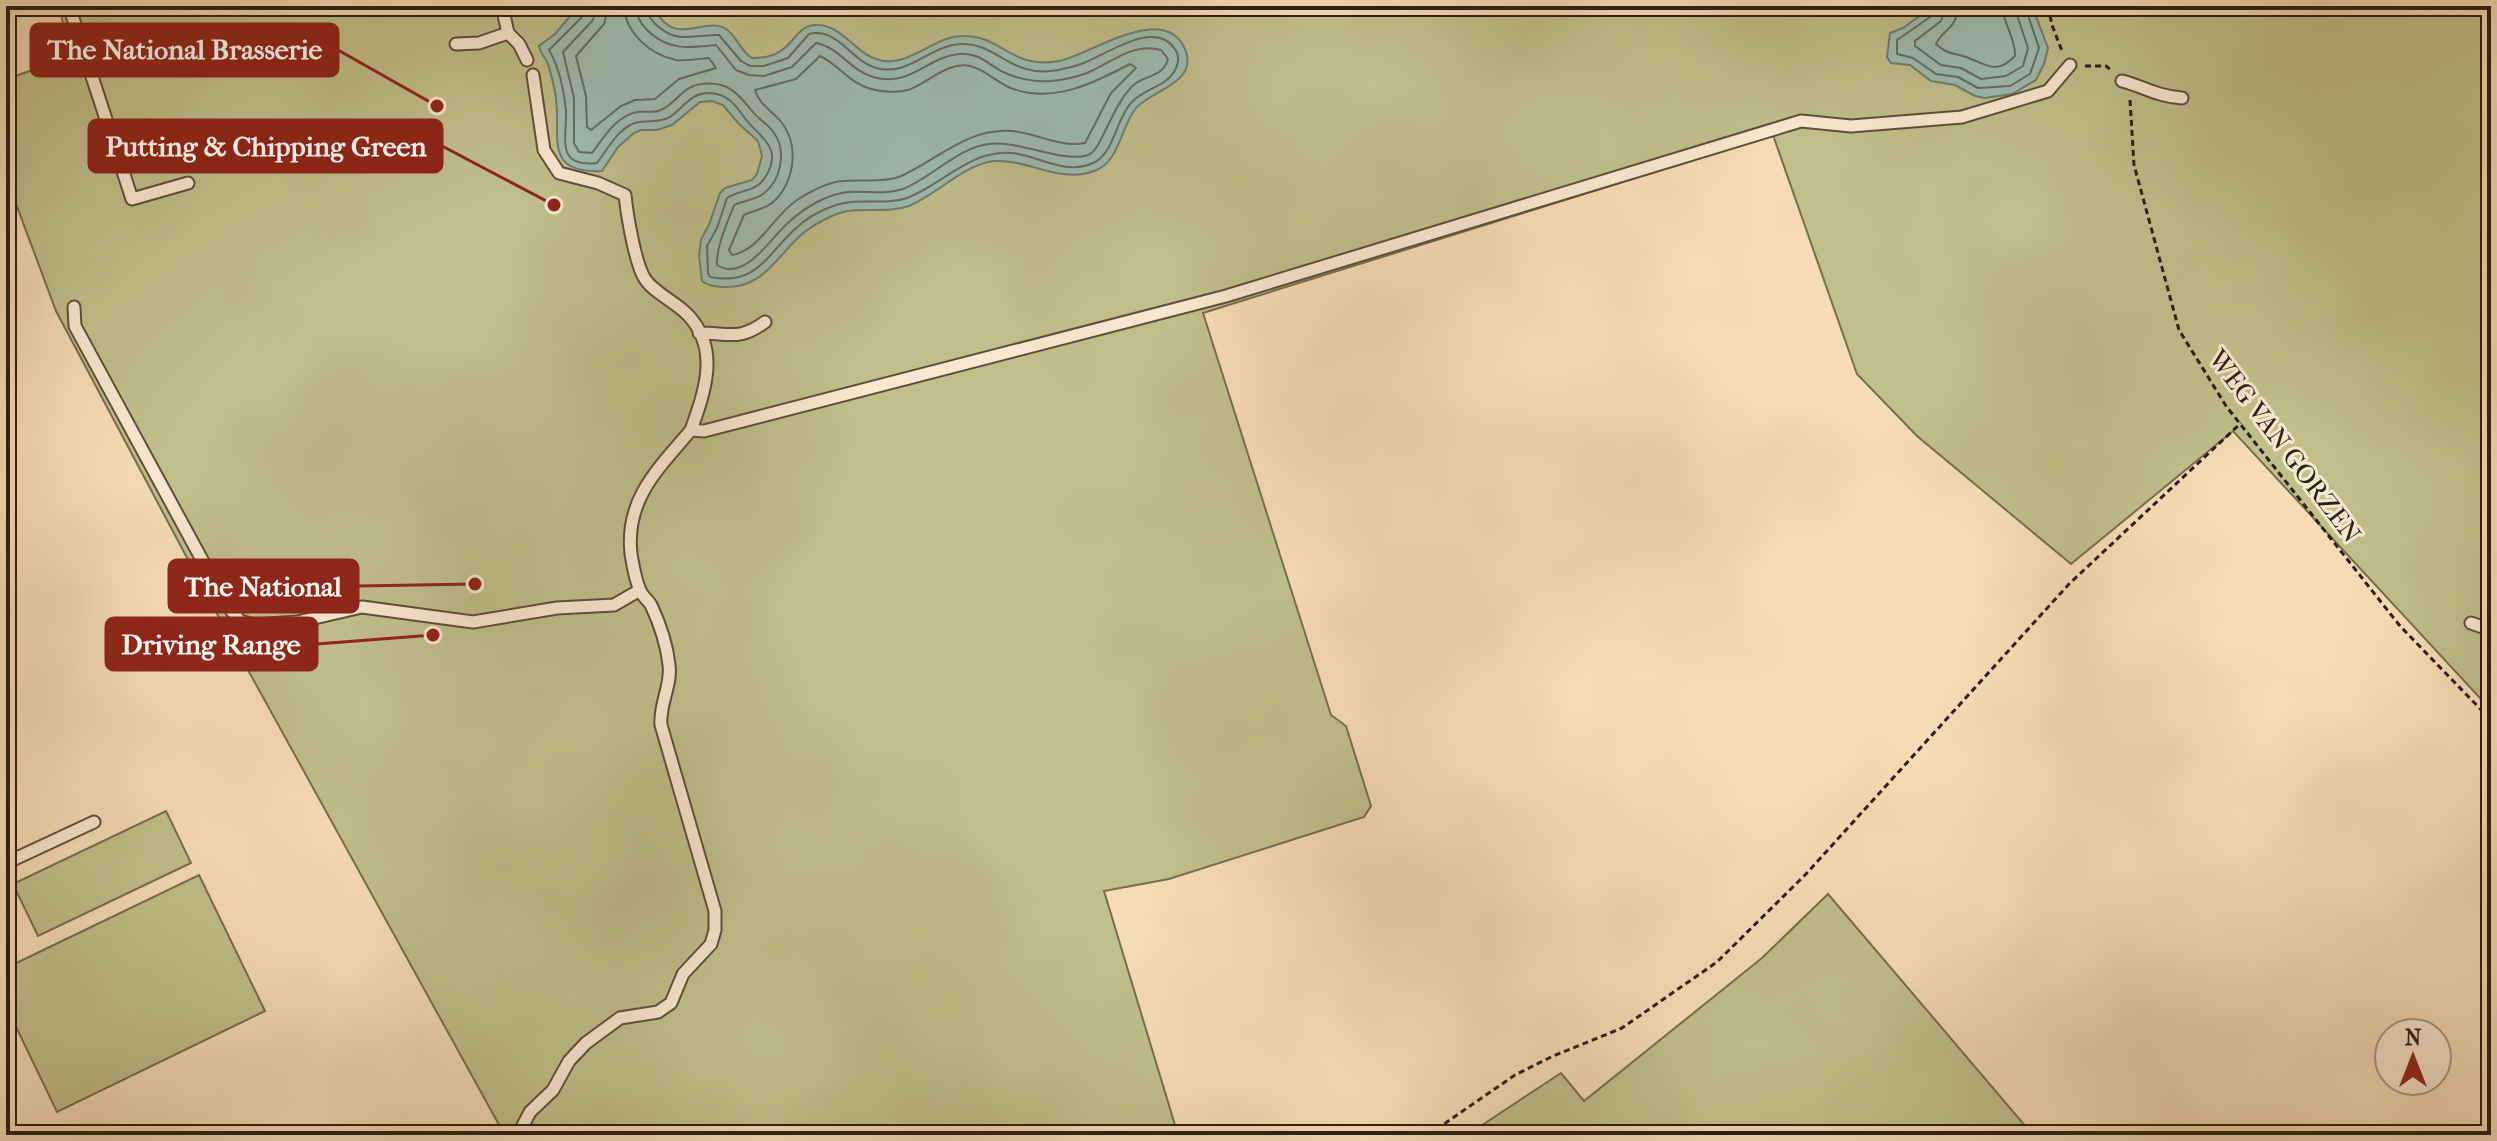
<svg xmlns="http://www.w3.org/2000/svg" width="2497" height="1141" viewBox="0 0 2497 1141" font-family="'IM FELL French Canon',serif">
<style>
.green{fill:#c1bf8a;stroke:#766e50;stroke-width:2}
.water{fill:#9dbcaf;stroke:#6f7d72;stroke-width:2}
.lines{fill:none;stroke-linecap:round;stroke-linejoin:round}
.shore{stroke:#646d62;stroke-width:2}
.lane-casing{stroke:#5e4e3e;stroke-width:15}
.path{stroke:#2b1e16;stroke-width:3;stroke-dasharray:6 4;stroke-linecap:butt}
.lane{stroke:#f9e8d0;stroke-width:11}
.labels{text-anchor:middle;stroke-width:6;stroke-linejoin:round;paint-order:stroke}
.street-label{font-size:26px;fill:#2b1e16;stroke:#f9e8d0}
.leader{fill:none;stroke:#8f2418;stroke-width:3}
.callout-dot{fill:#8f2418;stroke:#f9e8d0;stroke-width:3}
.callout{fill:#8f2418;stroke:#8f2418;stroke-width:3}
.callout-label{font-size:28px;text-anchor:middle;font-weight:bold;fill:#fff}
</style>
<rect width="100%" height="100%" fill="#f6dcb6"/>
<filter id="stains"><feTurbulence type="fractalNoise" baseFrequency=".0025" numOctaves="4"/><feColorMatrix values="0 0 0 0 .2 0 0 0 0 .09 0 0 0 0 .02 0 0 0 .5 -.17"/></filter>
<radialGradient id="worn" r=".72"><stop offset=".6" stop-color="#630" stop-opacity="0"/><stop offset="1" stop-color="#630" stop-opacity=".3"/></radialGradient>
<path class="green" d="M59 6H2491V710L2233 431 2071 564 1917 436 1857 374 1773 135 1203 313 1331 715 1346 726 1371 806 1364 817 1169 879 1104 891 1178 1135H496L503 1132 211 603 56 311 6 177V79L71 57Z
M166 811 191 863 38 936 13 884Z
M199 875 265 1011 57 1112 6 1006V968Z
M1828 894 2033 1135H1467L1561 1073 1584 1101 1762 958Z"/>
<path class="water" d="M584 6H653C675 51 703 15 726 29 737 36 740 51 752 58 796 59 791 24 817 25 843 25 855 54 879 60 909 68 933 36 963 36 1002 35 1011 70 1059 61 1090 55 1164 1 1185 49 1199 83 1152 90 1136 108 1120 128 1120 162 1094 171 1060 184 1028 159 994 161 965 164 936 195 909 206 884 215 856 204 832 216 821 221 810 227 801 235 776 257 764 288 724 287 715 286 708 286 702 281L699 256 701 239 709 225 720 193 725 188 752 180 757 174 762 156 758 141 739 124 723 105 712 101 700 102 672 125 657 130H641L634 133 618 147 602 171C540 174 563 133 555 92 553 83 551 71 547 62 544 55 540 54 539 46L555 34 571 15Z
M1933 6H2032L2048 48 2044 64 2036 80 2012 94 1985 98 1975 96 1955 85 1931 81 1910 65 1891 63 1887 57 1890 33 1903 28Z"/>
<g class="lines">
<path class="shore" d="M586 6 584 15 549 50C559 67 564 91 566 111 567 138 555 168 597 163 608 149 620 124 640 122 651 120 659 123 670 117 685 107 689 93 710 93 727 94 735 104 744 117 758 137 786 147 764 179 755 192 739 190 727 198L717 228 707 246 708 273 710 277C756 286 766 256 794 230 805 219 821 210 836 205 859 197 884 206 907 198 943 184 970 150 1011 153 1038 155 1065 176 1093 163 1114 154 1116 119 1131 103 1143 89 1165 87 1174 72 1178 65 1180 56 1175 49 1154 18 1105 56 1081 64 1074 67 1066 68 1058 70 1010 79 997 42 961 44 930 45 909 77 876 68 851 61 838 27 809 34L788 58 764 66H750L741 61 719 35C698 34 679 44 660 28 652 22 647 16 646 6
M597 6 593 20 563 52 574 98V143L579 152 592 153C604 137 616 116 637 112 645 110 653 114 661 110 677 103 682 86 702 84 727 81 738 93 752 111 758 119 768 124 774 133 787 151 781 181 763 194 755 200 743 201 734 205 727 224 716 247 717 265 745 283 772 236 789 222 804 208 827 194 848 192 866 191 885 195 903 189 931 178 959 147 989 144 1019 140 1069 165 1090 154 1102 148 1114 100 1136 83 1149 75 1164 75 1168 59L1161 50C1133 42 1111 63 1087 73 1076 77 1063 80 1051 81 1035 82 1018 79 1003 72 988 64 978 52 959 54 926 57 911 88 873 77 851 71 839 47 816 43L792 67 764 76 749 75 736 70 716 45C689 48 668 51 647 30 640 23 636 16 636 6
M609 6 604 24 576 56 586 96 587 127 591 130 621 106 635 100 655 99 679 79 716 68 709 58C698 59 687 61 676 60 650 55 625 32 624 6
M1936 6 1933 15 1897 40V54L1913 58 1936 74 1958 77 1978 88 2010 86 2030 74 2039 48 2025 6
M1946 6 1941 21 1915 41V46L1941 65 1961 68 1981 79 2006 76 2023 66 2028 48 2014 6
M1958 6C1957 29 1943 29 1936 44 1948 55 1952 52 1966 57 1986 64 1996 76 2015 56 2016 39 2003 23 2002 6
M820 56C838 64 850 84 871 89 882 92 897 93 908 90 928 83 948 61 970 66 985 69 998 84 1013 89 1055 103 1094 83 1130 64L1136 68 1111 93 1085 143C1059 148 1038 133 1012 131 966 128 938 160 899 177 881 183 862 179 843 181 827 182 811 191 797 200 774 215 760 250 732 255L729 250 744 215C753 211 764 209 772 203 794 184 800 147 782 123 773 111 759 105 755 90L796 79Z"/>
<g class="lane-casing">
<path id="lane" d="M69 6 132 199 188 183
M502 6 508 33
M1716 9 1733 6
M456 44 479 43 508 33 519 44 527 60
M533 75 544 150 559 173 598 183 625 195C627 214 635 264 645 279 654 293 676 302 688 315 720 349 705 391 691 430L704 431 1226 296 1801 121 1851 126 1962 117 2048 91 2070 65
M2122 81C2145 87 2156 96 2182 98
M74 307 75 326 226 604 240 621 254 625 297 622 362 607 473 622 557 608 614 605 640 590
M699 333C729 333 739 341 765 322
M2471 623 2491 630
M6 863 94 822
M518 1135 530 1112 553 1090 569 1061 586 1043 620 1018 658 1012 671 1003 683 974 711 944 715 930V911L661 725C659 704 672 685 669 665 667 646 659 622 651 605 648 600 642 596 640 590 635 580 633 565 631 554 625 499 658 469 691 430"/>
</g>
<path class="path" d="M2048 6 2052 25 2062 51
M2085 66H2106L2112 71
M2130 100 2134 165 2179 330 2226 406 2400 626 2491 720
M6 1127 25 1135
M1428 1135 1515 1075 1551 1057 1622 1028 1717 962 1806 874 2069 584 2241 423"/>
<use href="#lane" class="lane"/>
</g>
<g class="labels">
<g class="street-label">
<text transform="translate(2285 446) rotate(53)" y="9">WEG VAN GORZEN</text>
</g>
</g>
<path class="leader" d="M437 106L338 50M554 205L442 146M475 584L358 586M433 635L317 644"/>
<g class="callout-dot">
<circle cx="437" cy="106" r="8"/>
<circle cx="554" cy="205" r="8"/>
<circle cx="475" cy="584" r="8"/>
<circle cx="433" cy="635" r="8"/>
</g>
<g class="callout">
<rect x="31" y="24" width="307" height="52" rx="8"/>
<rect x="89" y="120" width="353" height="52" rx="8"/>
<rect x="169" y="560" width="189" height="52" rx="8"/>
<rect x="106" y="618" width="211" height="52" rx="8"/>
</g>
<g class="callout-label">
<text x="185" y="59">The National Brasserie</text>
<text x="266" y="156">Putting &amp; Chipping Green</text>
<text x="263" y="596">The National</text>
<text x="211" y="654">Driving Range</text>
</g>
<rect width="2497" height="1141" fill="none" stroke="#f6dcb6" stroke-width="32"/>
<rect x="8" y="8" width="2481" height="1125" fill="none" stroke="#2b1e16" stroke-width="4"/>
<rect x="16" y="16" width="2465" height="1109" fill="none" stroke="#2b1e16" stroke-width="2"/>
<g transform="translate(2413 1057)"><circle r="38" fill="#f9e8d0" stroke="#a79786" stroke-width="2"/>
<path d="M0-6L14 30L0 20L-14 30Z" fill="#8f2418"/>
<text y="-12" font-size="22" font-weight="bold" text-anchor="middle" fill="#2b1e16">N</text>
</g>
<rect width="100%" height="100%" filter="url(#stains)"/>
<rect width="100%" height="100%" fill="url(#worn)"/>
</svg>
